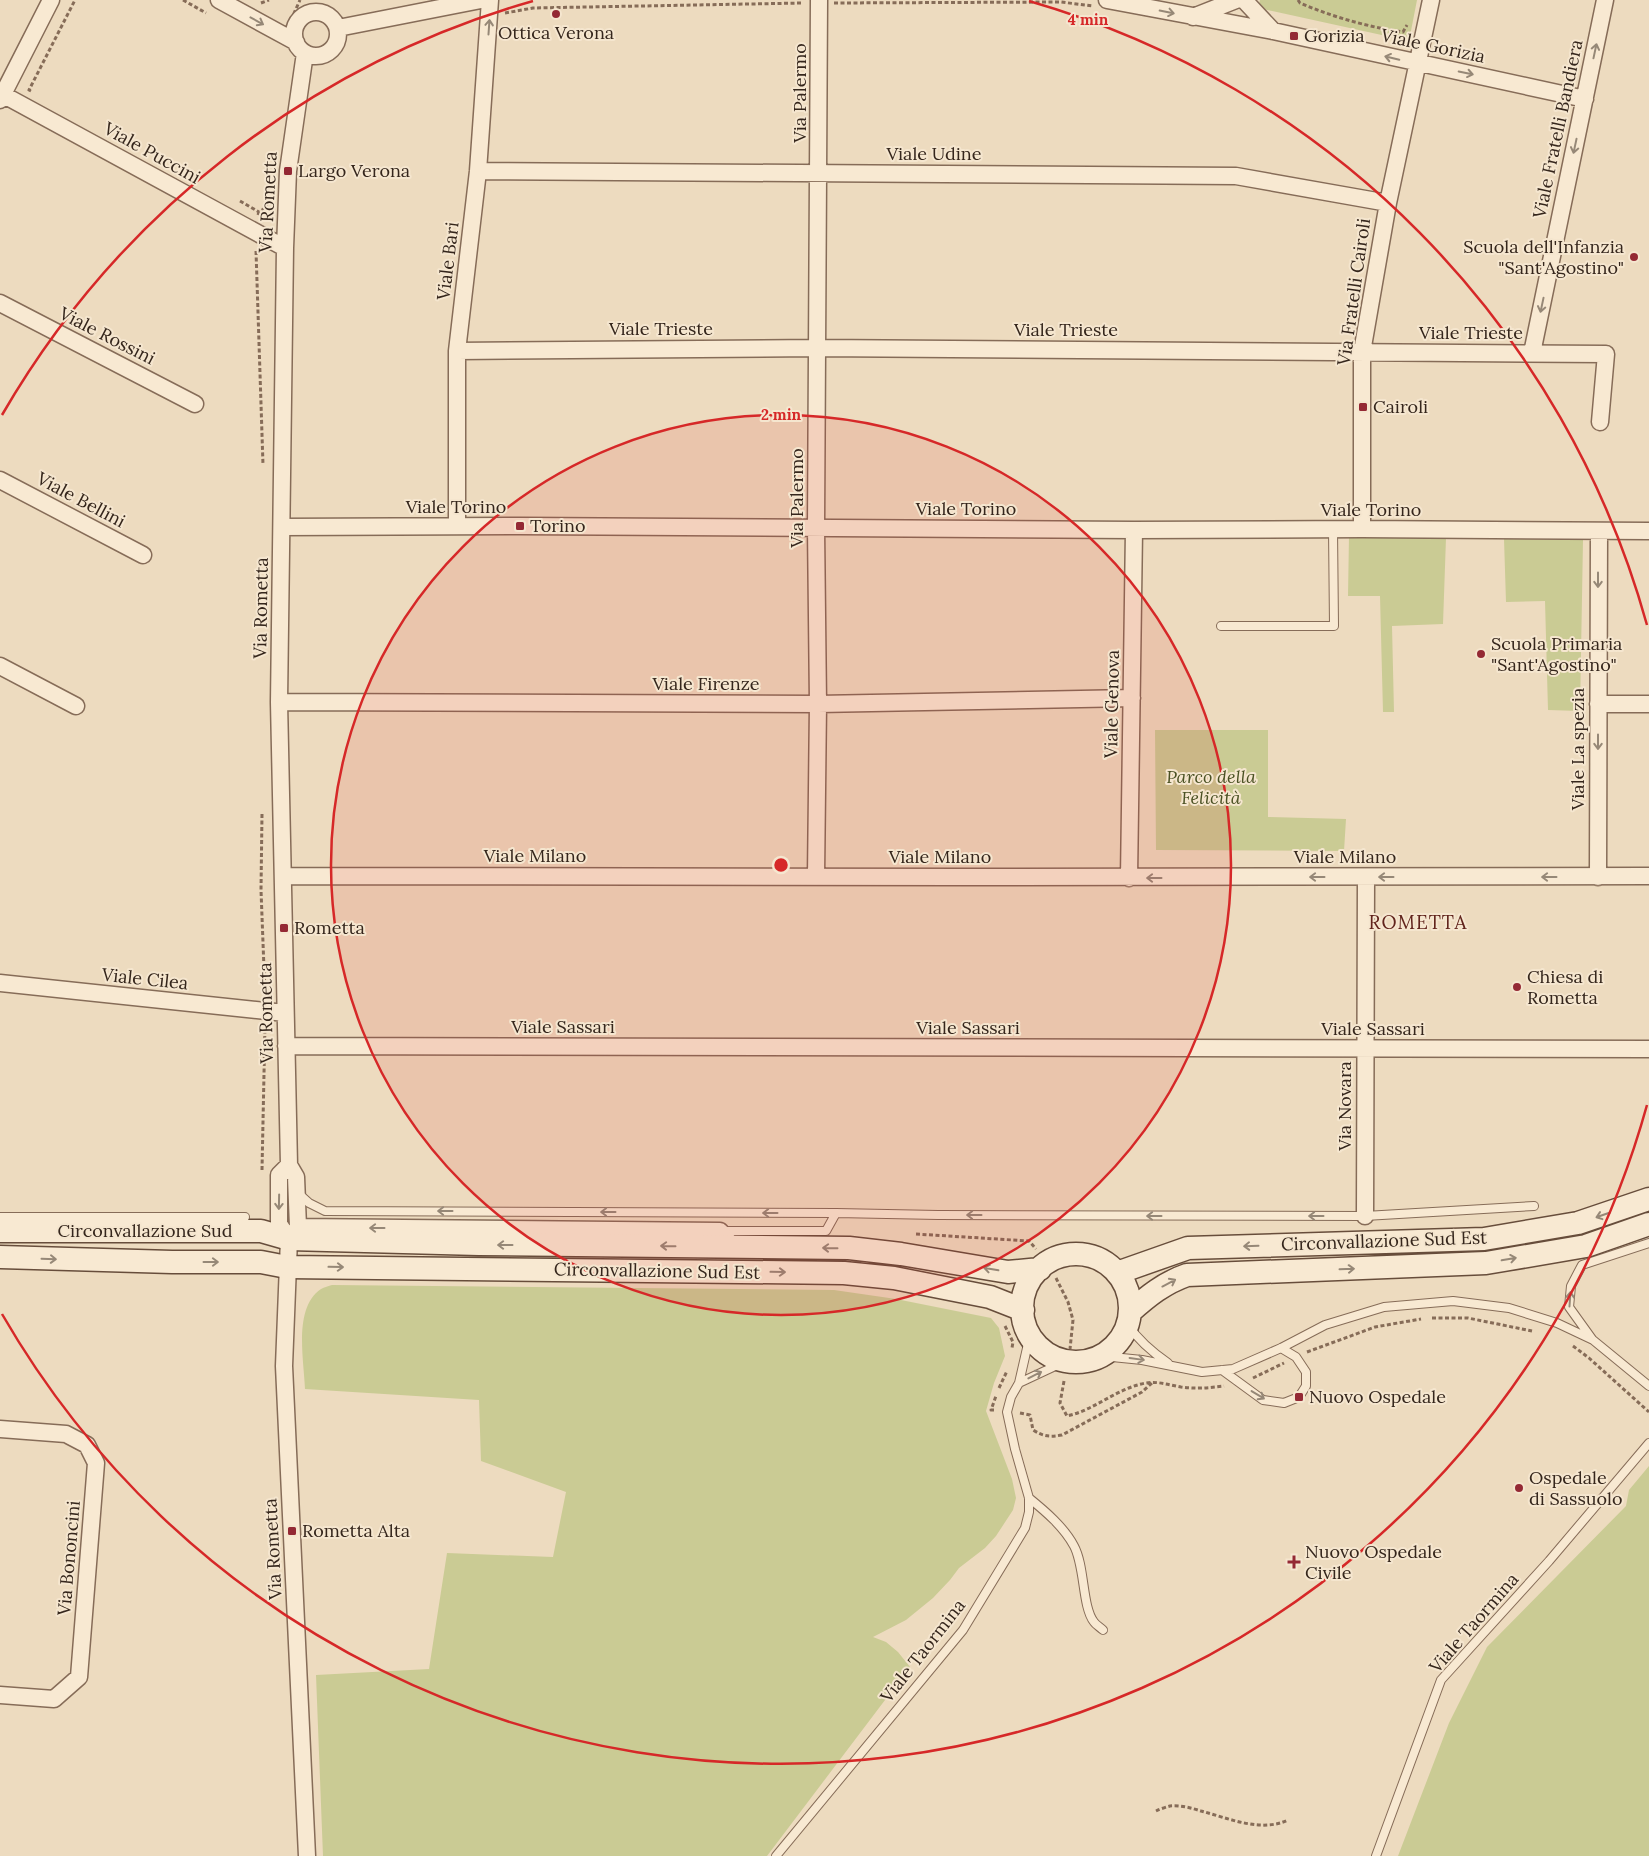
<svg xmlns="http://www.w3.org/2000/svg" width="1649" height="1856" viewBox="0 0 1649 1856" font-family="Lora,serif">
<style>
.green{fill:#cacb94}
.lines{fill:none;stroke-linecap:round;stroke-linejoin:round}
.service-casing{stroke:#866c58;stroke-width:10}
.minor-casing{stroke:#866c58;stroke-width:19}
.secondary-casing{stroke:#674d3b;stroke-width:25}
.path{stroke:#866c58;stroke-width:3;stroke-dasharray:4 2.5;stroke-linecap:butt}
.service{stroke:#f8e9d2;stroke-width:8}
.minor{stroke:#f8e9d2;stroke-width:16}
.secondary{stroke:#f8e9d2;stroke-width:22}
.oneway{stroke:#968877}
.ring{fill:none;stroke:#d62828;stroke-width:2.5}
.poi-dot{fill:#942934;stroke:#f5e6cf;stroke-width:2}
.labels{text-anchor:middle;stroke-width:4;stroke-linejoin:round;paint-order:stroke}
.poi-label{font-size:18px;fill:#35261c;stroke:#f5e6cf;text-anchor:start}
.street-label{font-size:18px;fill:#35261c;stroke:#f5e6cf}
.park-label{font-size:18px;font-style:italic;fill:#4a5123;stroke:#f5e6cf}
.neighbourhood-label{font-size:19px;letter-spacing:1px;fill:#61241c;stroke:#f5e6cf}
.centre{fill:#d62828;stroke:#f5e6cf;stroke-width:2.5}
.ring-label{font-size:15px;text-anchor:middle;font-weight:bold;fill:#d62828;stroke:#f5e6cf;stroke-width:4;stroke-linejoin:round;paint-order:stroke}
</style>
<rect width="100%" height="100%" fill="#eddbbf"/>
<path class="green" d="M1260 0H1417L1409 41 1258 8Z
M1349 536 1446 538 1443 624 1392 626 1394 712H1383L1380 596H1348Z
M1504 539 1583 540 1580 711 1548 710 1545 601 1506 602Z
M1155 730H1268V817L1346 819 1344 851 1156 850Z
M332 1285 834 1290 896 1299 991 1318 999 1328 1005 1356 994 1383 986 1411 1012 1479 1016 1498 1013 1510 996 1536 985 1548 959 1568 950 1580 933 1598 906 1620 873 1637 886 1642 898 1652 910 1667 767 1856H323L316 1675 429 1669 447 1553 553 1557 566 1492 481 1461 479 1400 305 1389C304 1360 293 1308 321 1289 324 1287 329 1286 332 1285Z
M1649 1466V1856H1398L1449 1723 1487 1647 1626 1506 1629 1490Z"/>
<g class="lines">
<g class="service-casing">
<path id="service" d="M1221 626H1334L1333 529
M299 1194 309 1203 325 1211 836 1213
M0 1217H245
M720 1231H826L836 1213 938 1215 1365 1216 1534 1206
M1128 1325C1139 1341 1152 1352 1168 1363
M1030 1335 1019 1383 1066 1361
M1592 1339 1569 1307 1571 1286 1582 1265 1649 1243
M1102 1356 1142 1360 1202 1372 1233 1369 1281 1348 1325 1325 1384 1307 1453 1301 1509 1308 1557 1323 1593 1340 1649 1386
M1222 1370 1263 1400 1284 1403 1299 1397 1306 1386V1372L1296 1357 1281 1348
M1029 1498C1045 1511 1064 1527 1074 1546 1085 1566 1082 1607 1094 1622 1096 1625 1100 1627 1103 1630
M776 1856 963 1630 1025 1528 1029 1512V1498L1015 1449 1007 1412 1011 1397 1019 1383
M1376 1856 1441 1680 1549 1561 1649 1443"/>
</g>
<g class="minor-casing">
<path id="minor" d="M219 0 296 42
M1107 0 1273 31 1585 99
M1244 0 1273 31
M294 34a22 22 0 1 1 44 0a22 22 0 1 1-44 0Z
M1193 17 1236 0
M338 28 481 0
M305 53 288 171 285 248 279 702 289 1165 296 1177 298 1227 289 1239 284 1366 307 1856
M0 93 285 248
M0 100 51 0
M478 171 1236 176 1388 203
M0 303 195 404
M457 351 818 348 1606 354 1600 422
M1532 353 1605 0
M0 480 143 555
M457 526V351L478 171 490 0
M282 527 520 526 1134 530 1362 529 1649 531
M1362 529V352L1388 203 1431 0
M0 666 76 706
M279 702 818 704 1132 698
M1598 704H1649
M283 876C738 876 1194 879 1649 876
M816 876 818 704 816 528 819 0
M1598 877 1599 531
M1129 878 1134 530
M0 983 285 1013
M286 1046 1649 1049
M289 1165 279 1175V1224L289 1239
M1365 1216 1366 877
M298 1227 720 1231 733 1247
M0 1429 66 1434 87 1445 96 1463 79 1677 54 1699 0 1695"/>
</g>
<g class="secondary-casing">
<path id="secondary" d="M0 1231H261L289 1239 479 1244 849 1248 901 1254 1008 1272 1040 1269
M1022 1308a54 54 0 1 1 108 0a54 54 0 1 1-108 0Z
M0 1257 172 1262H261L287 1267 844 1273 894 1278 990 1297 1023 1310
M1117 1273 1188 1248 1484 1239 1578 1223 1649 1199
M1130 1312C1148 1296 1164 1283 1187 1275L1486 1263 1586 1246 1649 1224"/>
</g>
<path class="path" d="M183 0 206 13
M1298 0 1300 3C1333 17 1368 27 1403 32L1407 25
M261 3 269 0
M834 3 1061 2 1093 6
M505 13 533 8 803 3
M291 20 300 0
M31 91 29 90 75 0
M240 201 259 212
M258 215 259 212 265 208 269 198
M256 251 263 465
M262 814 261 890 265 995
M262 1170 265 1026
M916 1234 1029 1241 1036 1249
M1056 1278 1068 1302 1073 1320 1070 1349
M1432 1318H1468L1532 1331
M1005 1326 1013 1342 1012 1348
M1573 1346 1589 1358 1649 1412
M1307 1352 1375 1327 1421 1319
M1253 1378 1284 1363
M1064 1381 1060 1403 1067 1416C1095 1410 1117 1388 1146 1383 1158 1381 1169 1385 1181 1387 1195 1389 1209 1388 1224 1386
M999 1388 1007 1371
M994 1410H991L996 1396
M1020 1413 1030 1415 1033 1430C1044 1437 1050 1437 1062 1435L1142 1392 1153 1382
M1156 1811C1160 1809 1166 1807 1170 1806 1180 1805 1192 1808 1201 1811 1228 1818 1261 1833 1288 1820"/>
<use href="#service" class="service"/>
<use href="#minor" class="minor"/>
<use href="#secondary" class="secondary"/>
</g>
<defs><path id="oneway-shaft" d="M-6 0H5M1.5-3L5.5 0L1.5 3" fill="none" stroke-width="1.6" stroke-linecap="round" stroke-linejoin="round" transform="scale(1.25)"/></defs>
<g class="oneway">
<use href="#oneway-shaft" transform="translate(1167 12) rotate(11)"/>
<use href="#oneway-shaft" transform="translate(257 21) rotate(29)"/>
<use href="#oneway-shaft" transform="translate(489 27) rotate(-86)"/>
<use href="#oneway-shaft" transform="translate(1595 51) rotate(-78)"/>
<use href="#oneway-shaft" transform="translate(1392 58) rotate(-167)"/>
<use href="#oneway-shaft" transform="translate(1466 73) rotate(12)"/>
<use href="#oneway-shaft" transform="translate(1575 146) rotate(102)"/>
<use href="#oneway-shaft" transform="translate(1542 305) rotate(102)"/>
<use href="#oneway-shaft" transform="translate(1598 580) rotate(90)"/>
<use href="#oneway-shaft" transform="translate(1598 742) rotate(90)"/>
<use href="#oneway-shaft" transform="translate(1317 877) rotate(180)"/>
<use href="#oneway-shaft" transform="translate(1386 877) rotate(180)"/>
<use href="#oneway-shaft" transform="translate(1549 877) rotate(180)"/>
<use href="#oneway-shaft" transform="translate(1154 878) rotate(180)"/>
<use href="#oneway-shaft" transform="translate(279 1202) rotate(91)"/>
<use href="#oneway-shaft" transform="translate(445 1211) rotate(-180)"/>
<use href="#oneway-shaft" transform="translate(608 1212) rotate(-180)"/>
<use href="#oneway-shaft" transform="translate(770 1213) rotate(-180)"/>
<use href="#oneway-shaft" transform="translate(974 1215) rotate(-180)"/>
<use href="#oneway-shaft" transform="translate(1603 1215) rotate(161)"/>
<use href="#oneway-shaft" transform="translate(1154 1216) rotate(-180)"/>
<use href="#oneway-shaft" transform="translate(1316 1216) rotate(-180)"/>
<use href="#oneway-shaft" transform="translate(377 1228) rotate(-180)"/>
<use href="#oneway-shaft" transform="translate(505 1245) rotate(-180)"/>
<use href="#oneway-shaft" transform="translate(668 1246) rotate(-179)"/>
<use href="#oneway-shaft" transform="translate(1251 1246) rotate(178)"/>
<use href="#oneway-shaft" transform="translate(830 1248) rotate(-179)"/>
<use href="#oneway-shaft" transform="translate(49 1259) rotate(2)"/>
<use href="#oneway-shaft" transform="translate(1509 1259) rotate(-10)"/>
<use href="#oneway-shaft" transform="translate(211 1262)"/>
<use href="#oneway-shaft" transform="translate(336 1267) rotate(1)"/>
<use href="#oneway-shaft" transform="translate(991 1269) rotate(-170)"/>
<use href="#oneway-shaft" transform="translate(1347 1269) rotate(-2)"/>
<use href="#oneway-shaft" transform="translate(778 1272) rotate(1)"/>
<use href="#oneway-shaft" transform="translate(1169 1283) rotate(-28)"/>
<use href="#oneway-shaft" transform="translate(1570 1299) rotate(-86)"/>
<use href="#oneway-shaft" transform="translate(1137 1359) rotate(8)"/>
<use href="#oneway-shaft" transform="translate(1035 1375) rotate(-27)"/>
<use href="#oneway-shaft" transform="translate(1258 1395) rotate(31)"/>
</g>
<circle cx="781" cy="865" r="450" fill="#d62828" fill-opacity=".12"/>
<g class="ring">
<circle cx="781" cy="865" r="450"/>
<path d="M1647 1105A899 899 0 0 1 2 1314M2 415A899 899 0 0 1 533 1M1029 1A899 899 0 0 1 1647 625"/>
</g>
<g class="poi-dot">
<circle cx="556" cy="14" r="5"/>
<rect x="1289" y="31" width="10" height="10" rx="2.5"/>
<rect x="283" y="166" width="10" height="10" rx="2.5"/>
<circle cx="1634" cy="257" r="5"/>
<rect x="1358" y="402" width="10" height="10" rx="2.5"/>
<rect x="515" y="521" width="10" height="10" rx="2.5"/>
<circle cx="1481" cy="654" r="5"/>
<rect x="279" y="923" width="10" height="10" rx="2.5"/>
<circle cx="1517" cy="987" r="5"/>
<rect x="1294" y="1392" width="10" height="10" rx="2.5"/>
<circle cx="1519" cy="1488" r="5"/>
<rect x="287" y="1526" width="10" height="10" rx="2.5"/>
<path d="M1291.5 1554.5h5v5h5v5h-5v5h-5v-5h-5v-5h5z"/>
</g>
<g class="labels">
<g class="poi-label">
<text x="556" y="39" text-anchor="middle">Ottica Verona</text>
<text x="1304" y="42">Gorizia</text>
<text x="298" y="177">Largo Verona</text>
<text x="1624" y="253" text-anchor="end">Scuola dell'Infanzia<tspan x="1624" dy="21">"Sant'Agostino"</tspan></text>
<text x="1373" y="413">Cairoli</text>
<text x="530" y="532">Torino</text>
<text x="1491" y="650">Scuola Primaria<tspan x="1491" dy="21">"Sant'Agostino"</tspan></text>
<text x="294" y="934">Rometta</text>
<text x="1527" y="983">Chiesa di<tspan x="1527" dy="21">Rometta</tspan></text>
<text x="1309" y="1403">Nuovo Ospedale</text>
<text x="1529" y="1484">Ospedale<tspan x="1529" dy="21">di Sassuolo</tspan></text>
<text x="302" y="1537">Rometta Alta</text>
<text x="1305" y="1558">Nuovo Ospedale<tspan x="1305" dy="21">Civile</tspan></text>
</g>
<g class="street-label">
<text transform="translate(1433 46) rotate(12)" y="6">Viale Gorizia</text>
<text transform="translate(800 93) rotate(-90)" y="6">Via Palermo</text>
<text transform="translate(1558 129) rotate(-78)" y="6">Viale Fratelli Bandiera</text>
<text transform="translate(152 153) rotate(29)" y="6">Viale Puccini</text>
<text x="934" y="160">Viale Udine</text>
<text transform="translate(268 202) rotate(-87)" y="6">Via Rometta</text>
<text transform="translate(448 261) rotate(-83)" y="6">Viale Bari</text>
<text transform="translate(1354 292) rotate(-82)" y="6">Via Fratelli Cairoli</text>
<text x="661" y="335">Viale Trieste</text>
<text x="1066" y="336">Viale Trieste</text>
<text x="1471" y="339">Viale Trieste</text>
<text transform="translate(107 336) rotate(27)" y="6">Viale Rossini</text>
<text transform="translate(797 498) rotate(-90)" y="6">Via Palermo</text>
<text transform="translate(81 500) rotate(28)" y="6">Viale Bellini</text>
<text x="456" y="513">Viale Torino</text>
<text x="966" y="515">Viale Torino</text>
<text x="1371" y="516">Viale Torino</text>
<text transform="translate(261 608) rotate(-89)" y="6">Via Rometta</text>
<text x="706" y="690">Viale Firenze</text>
<text transform="translate(1112 704) rotate(-89)" y="6">Viale Genova</text>
<text transform="translate(1578 749) rotate(-90)" y="6">Viale La spezia</text>
<text x="535" y="862">Viale Milano</text>
<text x="940" y="863">Viale Milano</text>
<text x="1345" y="863">Viale Milano</text>
<text transform="translate(145 979) rotate(6)" y="6">Viale Cilea</text>
<text transform="translate(266 1013) rotate(-91)" y="6">Via Rometta</text>
<text x="563" y="1033">Viale Sassari</text>
<text x="968" y="1034">Viale Sassari</text>
<text x="1373" y="1035">Viale Sassari</text>
<text transform="translate(1345 1106) rotate(-90)" y="6">Via Novara</text>
<text x="145" y="1237">Circonvallazione Sud</text>
<text transform="translate(1384 1241) rotate(-2)" y="6">Circonvallazione Sud Est</text>
<text transform="translate(657 1271) rotate(1)" y="6">Circonvallazione Sud Est</text>
<text transform="translate(273 1549) rotate(-93)" y="6">Via Rometta</text>
<text transform="translate(69 1558) rotate(-85)" y="6">Via Bononcini</text>
<text transform="translate(1474 1623) rotate(-49)" y="6">Viale Taormina</text>
<text transform="translate(923 1651) rotate(-52)" y="6">Viale Taormina</text>
</g>
<g class="park-label">
<text x="1211" y="783">Parco della<tspan x="1211" dy="21">Felicità</tspan></text>
</g>
<g class="neighbourhood-label">
<text x="1418" y="929">ROMETTA</text>
</g>
</g>
<circle cx="781" cy="865" r="8" class="centre"/>
<g class="ring-label">
<text x="1088" y="25">4 min</text>
<text x="781" y="420">2 min</text>
</g>
</svg>
